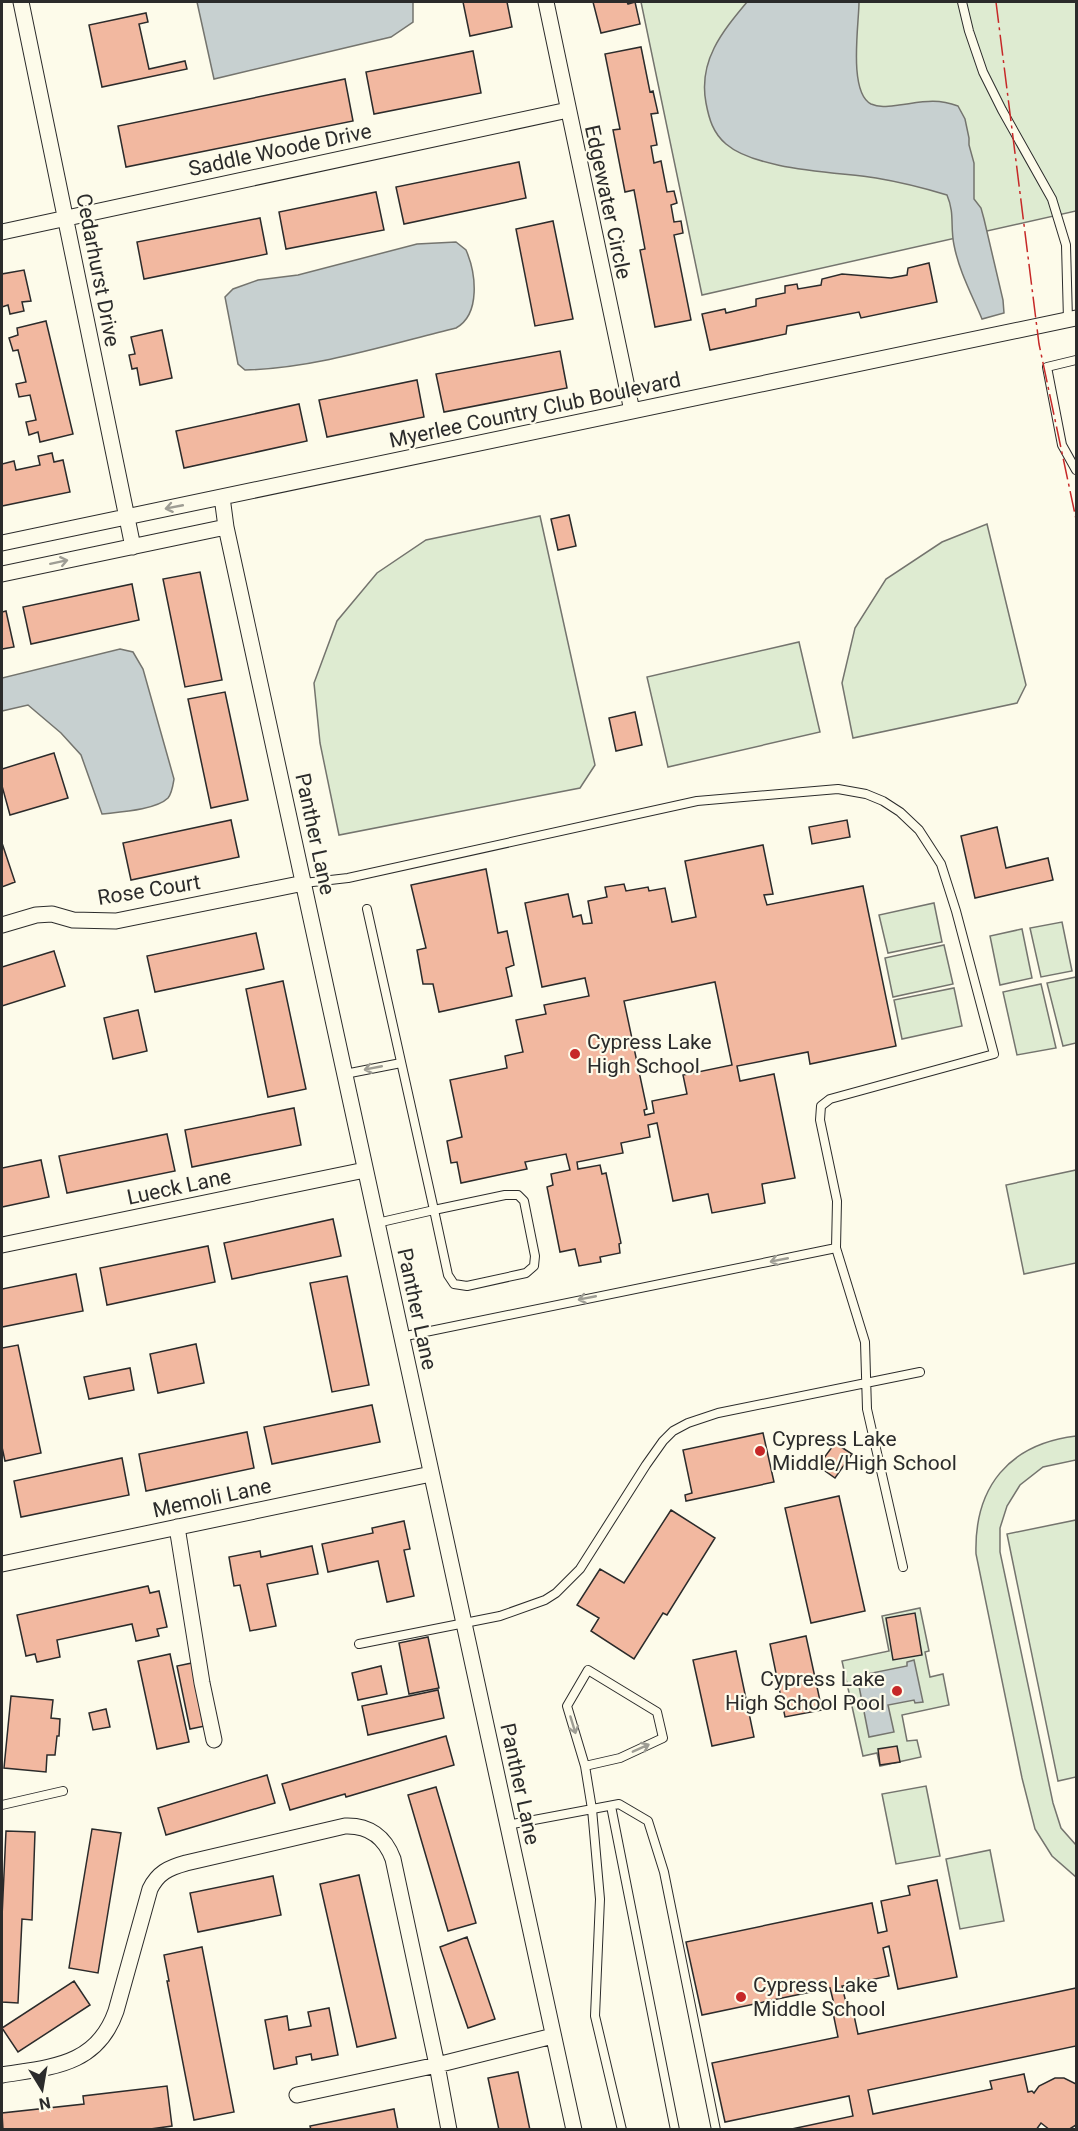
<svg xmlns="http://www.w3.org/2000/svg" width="1078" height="2131" viewBox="0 0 1078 2131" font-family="Roboto,sans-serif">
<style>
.green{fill:#deebd1;stroke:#74746e;stroke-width:1.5}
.water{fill:#c7d0d0;stroke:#74746e;stroke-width:1.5}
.building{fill:#f2b8a0;stroke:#2b2b2b;stroke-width:1.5;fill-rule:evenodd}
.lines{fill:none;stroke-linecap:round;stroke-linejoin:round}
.lane-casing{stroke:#2b2b2b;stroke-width:10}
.street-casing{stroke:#2b2b2b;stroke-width:17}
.lane{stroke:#fdfbea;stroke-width:8}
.street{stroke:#fdfbea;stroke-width:15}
.power{stroke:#c62828;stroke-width:1.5;stroke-dasharray:21 4.5 3 4.5;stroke-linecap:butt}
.oneway{stroke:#9e9d94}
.poi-dot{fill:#c62828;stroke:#fdfbea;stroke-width:2}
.labels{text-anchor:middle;stroke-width:4.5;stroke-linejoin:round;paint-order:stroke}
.street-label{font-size:21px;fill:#2b2b2b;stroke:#fdfbea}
.poi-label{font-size:21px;fill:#2b2b2b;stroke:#fdfbea;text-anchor:start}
</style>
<rect width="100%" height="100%" fill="#fdfbea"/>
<path class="green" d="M641 2H1076V211L702 295Z
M540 516 595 765 580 788 339 835 320 743 314 683 337 621 377 573 426 540Z
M987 524 1026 685 1017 703 853 738 842 683 855 628 886 579 942 542Z
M799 642 820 732 668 767 647 677Z
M934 903 942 942 888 953 879 915Z
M1062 922 1072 971 1041 977 1030 928Z
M1022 929 1032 978 1000 985 990 936Z
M944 945 953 984 893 997 885 958Z
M1076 977V1043L1063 1046 1047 983Z
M1041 984 1056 1048 1017 1055 1003 992Z
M954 988 962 1026 902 1039 894 1000Z
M1076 1170V1263L1024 1274 1006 1185Z
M1076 1436V1460L1043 1467 1020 1485 1007 1506 1000 1528V1552L1053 1803 1061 1828 1076 1845V1877L1052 1856 1035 1829 1022 1778 976 1554C974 1487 1009 1444 1076 1436Z
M1076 1520V1777L1058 1781 1007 1534Z
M920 1608 929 1651 925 1652 930 1677 943 1674 949 1705 902 1715 907 1741 917 1740 921 1757 880 1766 877 1753 863 1756 842 1661 889 1651 882 1616Z
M926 1786 940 1856 896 1864 882 1794Z
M990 1850 1004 1921 960 1929 946 1859Z"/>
<path class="water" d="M197 2H413V22L391 37 214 79Z
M747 2H859C859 24 848 92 871 104 880 108 890 106 899 105 922 102 936 98 958 106L965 119 969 138V145L974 163V199L981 208 984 219 1003 300 1004 313 982 319C972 295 959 271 954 245 950 226 955 214 947 195 924 188 900 182 876 178 836 172 756 170 726 144 713 133 709 119 706 103 698 61 722 32 747 2Z
M456 242 466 250C476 273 481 314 456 328 387 345 316 368 245 370L238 364 225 297 233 289 258 280 298 275 417 244Z
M120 649 133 652 143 669 174 779C173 785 172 793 168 798 156 810 119 812 102 814L81 755 61 733 28 705 2 711V678Z
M914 1660 923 1702 915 1703 914 1700 888 1705 894 1732 869 1737 857 1676 907 1666V1662Z"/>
<path class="building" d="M463 2H507L512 27 470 36Z
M593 2H627L628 4 635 2 640 24 601 33Z
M146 13 148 22 139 24 149 69 185 61 187 69 102 87 89 25Z
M641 47 650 92 653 91 658 113 651 114 657 145 651 146 654 163 661 161 667 192 674 191 677 203 671 205 674 222 681 221 683 233 674 235 691 320 655 327 640 250 645 249 634 190 625 192 613 130 620 129 605 54Z
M473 51 481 93 374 114 366 72Z
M345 79 353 121 126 167 118 126Z
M519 162 526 198 404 224 396 187Z
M376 192 384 230 286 249 279 212Z
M260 218 267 254 144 279 137 242Z
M553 221 573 319 535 326 516 229Z
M929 263 937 302 861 318 859 312 787 326 786 334 710 350 702 314 725 309 726 313 756 306V299L785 293V286L797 284 798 289 821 285 822 279 842 274 891 278 907 275 908 268Z
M24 270 31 301 22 302 24 311 10 314 8 305 2 307V274Z
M46 321 73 434 40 442 38 432 29 435 26 422 36 420 30 395 19 397 16 384 26 382 18 350 13 351 9 338 18 335 17 328Z
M162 330 172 378 140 385 137 368 132 369 129 355 135 354 131 337Z
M560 351 567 388 444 412 436 374Z
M417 380 424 417 327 437 319 400Z
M299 404 307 441 184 468 176 431Z
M52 453 54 462 63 460 70 492 2 506V464L14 461 16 470 40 465 38 456Z
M569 515 576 546 558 550 551 519Z
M200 572 222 680 185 687 163 579Z
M132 584 139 620 31 644 23 607Z
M6 611 14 647 2 649V612Z
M225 692 248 800 211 808 188 699Z
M635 712 642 745 616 751 609 718Z
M54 753 68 798 10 815 2 786V769Z
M231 820 239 857 131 880 123 843Z
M847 820 850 837 812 844 809 827Z
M997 827 1006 868 1048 858 1053 880 975 898 961 836Z
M2 843 15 882 2 887Z
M763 845 773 894 764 895 767 905 863 886 896 1046 810 1064 808 1052 737 1066 740 1081 774 1074 795 1178 762 1184 765 1203 712 1213 708 1194 673 1201 657 1123 648 1125 650 1137 621 1143 623 1153 577 1162 578 1169 600 1165 602 1174 606 1173 621 1243 619 1244 620 1253 600 1257 601 1262 579 1266 575 1249 560 1252 547 1187 553 1185 551 1174 570 1170 566 1154 525 1162 527 1169 461 1183 457 1162 451 1163 447 1141 462 1137 450 1080 507 1068 505 1056 523 1052 516 1020 546 1014 544 1005 589 996 585 978 542 987 525 903 568 894 573 917 581 915 583 924 592 923 588 901 607 897 605 887 624 884 626 891 648 887 649 891 665 888 672 922 696 917 685 861ZM715 982 732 1065 683 1075 687 1094 652 1101 654 1113 645 1115 644 1110 647 1109 624 1001Z
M486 869 498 933 507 931 514 965 506 968 512 996 439 1012 433 984H423L417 950 426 948 411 885Z
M256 933 264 969 155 992 147 956Z
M54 951 65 986 2 1006V967Z
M283 981 306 1089 268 1097 246 989Z
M138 1010 147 1051 113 1059 104 1018Z
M294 1108 301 1145 192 1167 185 1130Z
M167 1134 175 1171 67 1193 59 1156Z
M41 1160 49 1197 2 1207V1168Z
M333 1219 341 1256 232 1279 224 1243Z
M208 1246 215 1282 107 1305 100 1268Z
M76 1274 83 1311 2 1327V1289Z
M347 1276 369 1385 332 1392 310 1283Z
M196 1344 204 1383 158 1393 150 1354Z
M18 1345 41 1453 5 1461 2 1447V1348Z
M130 1368 134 1390 89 1399 84 1377Z
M372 1405 380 1442 272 1464 264 1427Z
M247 1432 254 1468 146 1491 139 1454Z
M763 1433 774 1482 686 1501 685 1495 692 1493 683 1450Z
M835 1443 852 1454 835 1478 818 1466Z
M122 1458 129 1495 21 1517 14 1481Z
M839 1496 865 1611 811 1623 785 1508Z
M671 1510 715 1538 667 1615 663 1613 634 1659 591 1631 599 1618 577 1605 600 1569 624 1583Z
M404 1521 410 1549 404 1550 414 1596 387 1602 378 1561 328 1572 322 1544 373 1533 372 1528Z
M312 1546 318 1574 267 1584 276 1626 250 1631 240 1585 234 1586 229 1557 260 1551 261 1557Z
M148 1586 150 1593 159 1591 167 1627 157 1629 159 1636 136 1641 132 1624 57 1640 60 1657 37 1662 35 1654 26 1656 17 1615Z
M915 1613 922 1655 893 1660 886 1618Z
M806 1636 822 1710 785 1717 770 1644Z
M428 1637 439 1688 409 1694 399 1643Z
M736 1651 754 1737 712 1746 693 1660Z
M170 1654 189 1742 157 1749 138 1661Z
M192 1663 205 1726 190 1729 177 1666Z
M381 1666 387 1694 358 1700 352 1673Z
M438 1690 444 1718 368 1735 362 1706Z
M11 1696 53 1700 51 1718 60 1719 59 1736H57L55 1755H47L46 1772 4 1768Z
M106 1709 110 1727 93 1730 89 1713Z
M446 1736 454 1765 346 1797 345 1794 290 1810 282 1784Z
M897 1746 900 1762 880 1765 878 1749Z
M267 1775 275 1803 166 1835 158 1808Z
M436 1787 476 1923 448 1931 408 1795Z
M92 1829 121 1833 98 1973 69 1968Z
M6 1831 35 1832 32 1920 22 1919 18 2003 2 2002V1917Z
M359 1875 396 2038 357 2047 320 1884Z
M273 1876 281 1915 198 1932 190 1893Z
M937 1880 957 1977 898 1989 889 1946 883 1948 889 1976 842 1986 847 2007 852 2006 858 2034 1076 1988V2046L868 2090 873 2114 992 2089 990 2081 1024 2074 1028 2092 1032 2091 1034 2093 1039 2086 1055 2078H1064L1076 2084V2125L1068 2130H1050L1041 2123 1036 2130H787L853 2116 849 2096 725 2122 712 2063 838 2037 832 2008H835L830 1988 702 2015 686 1942 872 1903 878 1933 887 1931 881 1901 910 1895 908 1886Z
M467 1937 495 2019 468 2028 440 1947Z
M202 1947 234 2112 194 2120 167 1981H169L164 1955Z
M74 1981 90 2005 18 2052 2 2028Z
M329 2008 338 2055 312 2060 311 2054 296 2057 297 2064 274 2069 265 2020 287 2016 289 2030 311 2026 308 2012Z
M518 2072 530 2130H499L488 2078Z
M167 2086 172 2126 143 2130H3L2 2113 84 2104 83 2096Z
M394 2109 398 2130H311L310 2126Z"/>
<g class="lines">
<g class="lane-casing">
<path id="lane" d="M962 2 969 31 983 72 1002 110 1052 199 1066 245 1068 320
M1076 360 1047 367 1062 445 1076 470
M304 883 348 878 697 801 838 789 866 794 883 801 900 812 919 830 941 864 956 911 994 1054 830 1099 821 1106 820 1120 837 1201 836 1248 865 1342 867 1409 903 1567
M367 909 434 1210 377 1223
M345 1074 401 1063
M505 1195H518L524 1201 535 1256 534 1266 526 1273 467 1286 454 1284 448 1275 434 1210Z
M401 1337 836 1248
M359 1644 500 1616 545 1600 556 1593 580 1569 646 1465 663 1441 673 1431 688 1423 718 1413 920 1372
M585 1766 620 1758 663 1738 657 1712 588 1670 567 1706 585 1766 592 1809 600 1899 595 2016 622 2130
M2 1805 63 1791
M611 1806 675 2130
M507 1825 619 1804 648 1821 664 1872 716 2130"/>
</g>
<g class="street-casing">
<path id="street" d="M21 2 133 547
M546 2 632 411
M2 232 568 110
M222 497 226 527 574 2130
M2 543 1076 318
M2 574 226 527
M2 925 36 915 52 914 73 920 116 921 304 883
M2 1245 365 1170
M177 1527 202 1683 214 1740
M2 1564 431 1474
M2 2075C51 2067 97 2066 116 2011L150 1889C158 1873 168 1868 186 1863L345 1826C369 1825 385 1837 393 1859L437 2065 449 2130
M297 2095 437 2065 553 2036"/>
</g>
<use href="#lane" class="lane"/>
<use href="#street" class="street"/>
<path class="power" d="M996 2 1039 344 1076 519"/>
</g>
<defs><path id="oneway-shaft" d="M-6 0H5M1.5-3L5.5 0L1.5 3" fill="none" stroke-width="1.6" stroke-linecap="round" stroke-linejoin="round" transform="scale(1.5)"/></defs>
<g class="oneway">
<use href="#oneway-shaft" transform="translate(174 507) rotate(169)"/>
<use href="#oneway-shaft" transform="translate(59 562) rotate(-12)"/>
<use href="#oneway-shaft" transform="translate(373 1068) rotate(169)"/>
<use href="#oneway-shaft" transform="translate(779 1260) rotate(169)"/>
<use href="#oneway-shaft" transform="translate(587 1298) rotate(169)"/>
<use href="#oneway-shaft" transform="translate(573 1725) rotate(73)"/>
<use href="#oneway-shaft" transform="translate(641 1748) rotate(-24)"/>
</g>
<g class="poi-dot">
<circle cx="575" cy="1054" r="6"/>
<circle cx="760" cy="1451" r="6"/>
<circle cx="897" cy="1691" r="6"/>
<circle cx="741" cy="1997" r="6"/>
</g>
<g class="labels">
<g class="street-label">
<text transform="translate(280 150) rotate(-12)" y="7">Saddle Woode Drive</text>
<text transform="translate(608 202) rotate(78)" y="7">Edgewater Circle</text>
<text transform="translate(98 270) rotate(79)" y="7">Cedarhurst Drive</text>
<text transform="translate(535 410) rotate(-12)" y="7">Myerlee Country Club Boulevard</text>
<text transform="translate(315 834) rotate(78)" y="7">Panther Lane</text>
<text transform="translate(149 890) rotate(-9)" y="7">Rose Court</text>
<text transform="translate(179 1187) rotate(-12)" y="7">Lueck Lane</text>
<text transform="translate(417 1309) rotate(78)" y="7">Panther Lane</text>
<text transform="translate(212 1498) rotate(-12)" y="7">Memoli Lane</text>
<text transform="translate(520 1784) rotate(78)" y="7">Panther Lane</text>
</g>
<g class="poi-label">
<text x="587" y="1049">Cypress Lake<tspan x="587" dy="24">High School</tspan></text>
<text x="772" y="1446">Cypress Lake<tspan x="772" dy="24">Middle/High School</tspan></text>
<text x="885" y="1686" text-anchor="end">Cypress Lake<tspan x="885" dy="24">High School Pool</tspan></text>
<text x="753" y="1992">Cypress Lake<tspan x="753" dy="24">Middle School</tspan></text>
</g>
</g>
<rect width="1078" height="2131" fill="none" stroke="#2b2b2b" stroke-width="6"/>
<g transform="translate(42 2089) rotate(169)" stroke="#fdfbea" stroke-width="4.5" paint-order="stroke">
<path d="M0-4.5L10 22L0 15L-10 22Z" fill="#2b2b2b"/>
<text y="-9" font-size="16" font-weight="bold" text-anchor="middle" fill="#2b2b2b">N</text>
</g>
</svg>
